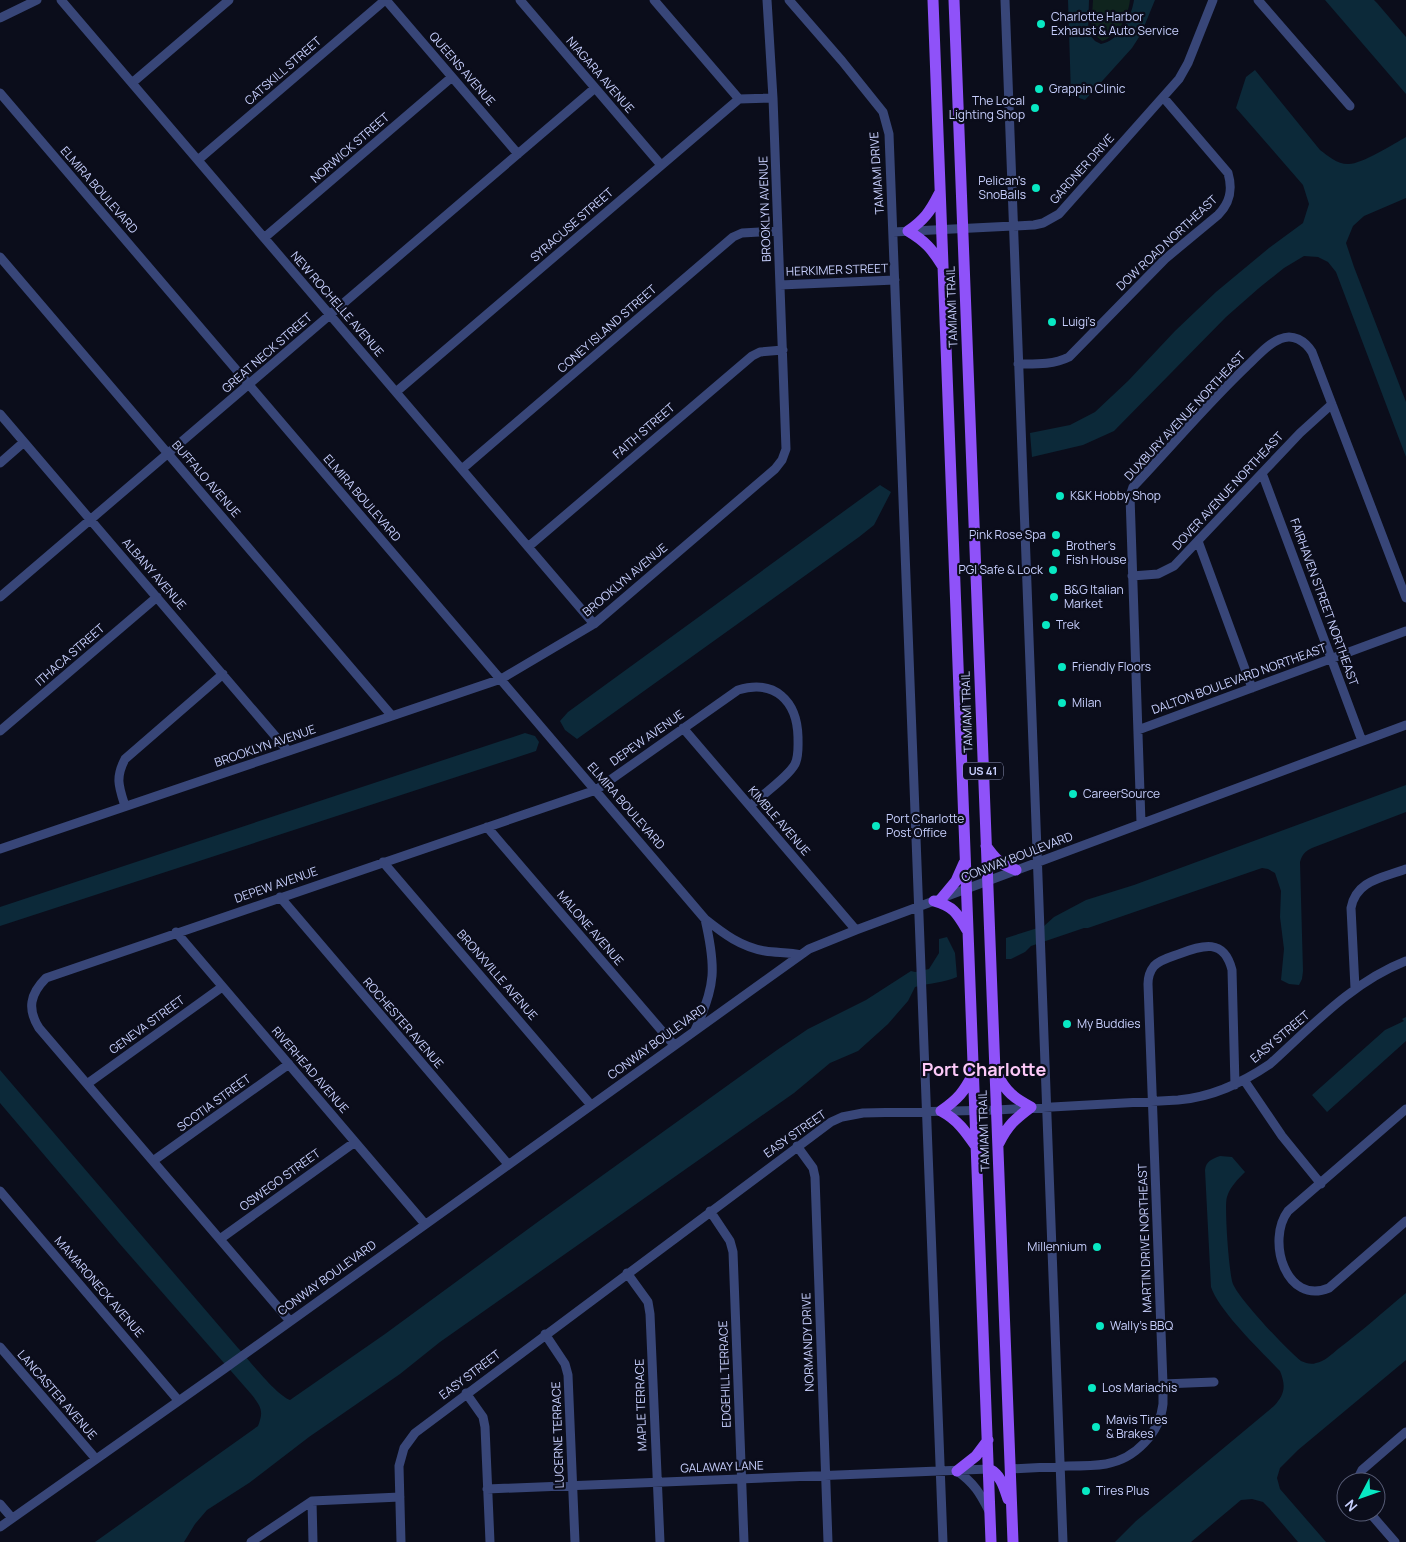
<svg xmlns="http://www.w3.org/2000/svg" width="1406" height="1542" viewBox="0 0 1406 1542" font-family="Manrope,sans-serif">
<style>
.green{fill:#0f241e}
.water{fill:#0c2939}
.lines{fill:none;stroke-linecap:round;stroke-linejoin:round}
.minor{stroke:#384678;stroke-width:9}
.major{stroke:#8f52f9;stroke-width:11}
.poi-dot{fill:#08e8c3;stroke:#0b0d1b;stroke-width:2}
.labels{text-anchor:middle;stroke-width:4.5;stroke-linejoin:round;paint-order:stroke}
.shield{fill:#0b0d1b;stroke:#8f95b9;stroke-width:1}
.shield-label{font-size:11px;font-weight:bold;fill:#c7cffd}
.poi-label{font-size:12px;fill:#c7cffd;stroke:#0b0d1b;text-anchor:start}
.street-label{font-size:12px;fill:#c7cffd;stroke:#0b0d1b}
.district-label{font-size:18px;font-weight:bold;fill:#fdc9f8;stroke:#0b0d1b}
</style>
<rect width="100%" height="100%" fill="#0b0d1b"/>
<path class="green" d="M1093 0H1130C1128 16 1119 36 1102 41L1091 32Z"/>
<path class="water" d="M1068 0H1089L1088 33 1095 41 1101 44C1120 40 1131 18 1134 0H1155L1141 34 1132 48 1085 100 1071 95Z
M1325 0H1374L1377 3 1406 37V94Z
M1255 70 1320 150C1328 156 1337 164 1348 164 1360 165 1394 144 1406 137V198L1364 216 1353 226 1346 243 1354 267 1406 402V457L1336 272 1328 262 1318 257 1304 256 1284 268 1259 288 1226 317 1114 431 1083 445 1032 457 1030 433 1070 425 1095 412 1128 381 1175 331 1216 292 1269 248 1303 223 1309 204 1303 185 1236 108 1246 77Z
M880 485 891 492 874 525 859 537 577 739 565 730 560 721 568 712Z
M525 733 535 736 539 742 536 751 0 926V907Z
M1406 785V812L1312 848C1305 851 1302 855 1300 862L1303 971 1302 979 1299 985 1289 984 1281 980 1284 949 1280 917 1281 891 1275 873 1268 869 1262 868 1088 928H1084L1031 946 1025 952 1011 959H1006V938L1044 926 1054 917 1086 900 1134 885Z
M947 937 955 953 957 977C943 983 929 983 915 987L908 1001 888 1024 858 1051 830 1063 794 1093 440 1342 400 1374 309 1437 249 1483 207 1510 195 1524 184 1542H95L258 1426C264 1411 261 1407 252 1395L119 1243 0 1103V1070L238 1348C249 1360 276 1395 290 1400L385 1334 539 1221 777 1050 808 1029 866 1000 911 971 915 972 929 969 939 953V939Z
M1406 1017V1041L1327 1112 1312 1095 1385 1030 1404 1021 1402 1019Z
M1220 1156 1232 1157 1245 1172C1238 1179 1230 1187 1227 1197 1224 1205 1229 1275 1233 1284 1239 1299 1288 1351 1301 1361 1306 1363 1311 1365 1316 1363 1324 1362 1332 1354 1338 1349 1362 1331 1383 1312 1406 1293V1360L1298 1450 1280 1468 1277 1478 1280 1489 1326 1542H1298L1269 1508 1263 1502 1252 1499 1241 1500 1191 1542H1115L1136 1521 1274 1406C1285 1394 1286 1386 1280 1371 1261 1351 1219 1311 1211 1287L1205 1170C1206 1161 1212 1159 1220 1156Z"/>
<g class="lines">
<path class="minor" d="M61 0 594 624
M386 0 518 154
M520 0 661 165
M654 0 739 99
M789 0 842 61 883 112 889 134 943 1542
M1005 0 1063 1542
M1258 0 1350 106
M0 18 37 0
M132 83 229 0
M0 93 705 919C724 934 741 947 765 951 777 953 789 952 801 955
M198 160 385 0
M893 232 1034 225 1043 223 1059 214 1179 79 1188 63 1213 0
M264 238 452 77
M0 257 392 716
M780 285 895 280
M1018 364C1035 364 1053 365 1069 357L1165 259 1218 215C1230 203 1233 190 1228 173L1163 97
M396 392 739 99 773 98
M0 414 288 751
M0 463 24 442
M462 469 733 237 742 233 778 231
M1262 473 1362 741
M1198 541 1252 688
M528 547 752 356 760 352 783 350
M1132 576 1158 574 1174 566 1300 433 1332 404
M0 597 595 88
M683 728 856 930
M1138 730 1406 631
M0 731 157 597
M125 806C119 787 115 778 125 759L223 674
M1141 823 1130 496 1133 487C1171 447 1207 404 1247 366 1257 357 1267 344 1280 339 1293 333 1305 341 1312 352L1406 598
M487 827 674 1045
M0 849 501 679 594 624 775 469 782 460 786 449 773 98 767 0
M383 862 591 1105
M280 897 508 1164
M176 932 425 1224
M1355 988 1351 908C1356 880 1383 878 1406 869
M695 1030C716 986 716 967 705 919
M1244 1080 1282 1136 1321 1184
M87 1084 222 987
M1406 1109 1288 1211C1266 1240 1286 1306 1329 1288L1406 1221
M797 1146 813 1168 815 1177 828 1542
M153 1161 289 1064
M0 1191 178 1400
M710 1211 730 1241 733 1252 744 1542
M220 1239 355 1142
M627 1273 648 1302 650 1314 660 1542
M289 1320 39 1028C27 1009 30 994 46 978L596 790 738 690C775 679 797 701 798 737 798 746 799 756 795 764 789 776 761 796 750 806
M545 1334 565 1364 568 1375 575 1542
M0 1347 96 1459
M1163 1384 1214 1382
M466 1393 483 1417 485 1427 490 1542
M1010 1469C1030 1468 1049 1467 1068 1466 1080 1466 1094 1466 1106 1464 1135 1459 1160 1433 1163 1404 1163 1397 1163 1391 1163 1384L1148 984C1148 978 1150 971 1154 966 1161 959 1171 957 1179 954 1203 945 1224 938 1232 970L1235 1085
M957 1471C974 1483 980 1493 989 1511
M1356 1482 1362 1470 1406 1432
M487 1489 989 1469
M312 1501 313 1542
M0 1504 12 1518
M1369 1512 1395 1542
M0 1527 224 1369 809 949 856 930 1406 725
M251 1542 312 1501 400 1497
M401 1542 399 1466 404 1448 415 1433 831 1122 842 1117 863 1113 997 1110 1178 1100C1213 1097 1242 1083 1270 1064 1312 1026 1352 982 1406 961"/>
<path class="major" d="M933 0 991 1542
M954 0 1013 1542
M939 194C930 212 924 220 908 231 925 241 932 249 942 265
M986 846C996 860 1000 864 1016 870
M941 899 956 881 964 863
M934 901C953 906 957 913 967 930
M973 1074C964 1092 958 1099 941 1111 958 1120 966 1132 977 1148
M997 1074C1006 1092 1014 1098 1031 1107 1015 1119 1008 1125 999 1143
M989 1469C1001 1475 1004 1487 1008 1499
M957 1471 976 1456 988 1440"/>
</g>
<g class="poi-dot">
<circle cx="1041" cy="24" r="5"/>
<circle cx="1039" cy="89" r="5"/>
<circle cx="1035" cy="108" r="5"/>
<circle cx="1036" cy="188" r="5"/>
<circle cx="1052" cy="322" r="5"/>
<circle cx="1060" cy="496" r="5"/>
<circle cx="1056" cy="535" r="5"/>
<circle cx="1056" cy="553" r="5"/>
<circle cx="1053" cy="570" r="5"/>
<circle cx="1054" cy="597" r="5"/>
<circle cx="1046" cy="625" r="5"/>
<circle cx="1062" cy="667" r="5"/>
<circle cx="1062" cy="703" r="5"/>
<circle cx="1073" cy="794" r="5"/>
<circle cx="876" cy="826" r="5"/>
<circle cx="1067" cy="1024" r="5"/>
<circle cx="1097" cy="1247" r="5"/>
<circle cx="1100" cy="1326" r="5"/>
<circle cx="1092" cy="1388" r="5"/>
<circle cx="1096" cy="1427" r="5"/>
<circle cx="1086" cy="1491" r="5"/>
</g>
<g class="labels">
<rect class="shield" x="963" y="762.5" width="40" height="17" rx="4"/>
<g class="shield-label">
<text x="983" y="775">US 41</text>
</g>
<g class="poi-label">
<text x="1051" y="21">Charlotte Harbor<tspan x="1051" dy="14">Exhaust &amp; Auto Service</tspan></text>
<text x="1049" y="93">Grappin Clinic</text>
<text x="1025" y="105" text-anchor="end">The Local<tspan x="1025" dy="14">Lighting Shop</tspan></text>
<text x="1026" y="185" text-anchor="end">Pelican's<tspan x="1026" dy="14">SnoBalls</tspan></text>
<text x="1062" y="326">Luigi's</text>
<text x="1070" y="500">K&amp;K Hobby Shop</text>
<text x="1046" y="539" text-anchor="end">Pink Rose Spa</text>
<text x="1066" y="550">Brother's<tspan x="1066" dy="14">Fish House</tspan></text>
<text x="1043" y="574" text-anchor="end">PGI Safe &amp; Lock</text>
<text x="1064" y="594">B&amp;G Italian<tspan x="1064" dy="14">Market</tspan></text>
<text x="1056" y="629">Trek</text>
<text x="1072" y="671">Friendly Floors</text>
<text x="1072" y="707">Milan</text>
<text x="1083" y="798">CareerSource</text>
<text x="886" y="823">Port Charlotte<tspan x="886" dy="14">Post Office</tspan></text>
<text x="1077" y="1028">My Buddies</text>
<text x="1087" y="1251" text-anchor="end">Millennium</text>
<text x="1110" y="1330">Wally's BBQ</text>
<text x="1102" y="1392">Los Mariachis</text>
<text x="1106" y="1424">Mavis Tires<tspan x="1106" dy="14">&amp; Brakes</tspan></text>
<text x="1096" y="1495">Tires Plus</text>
</g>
<g class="street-label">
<text transform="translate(462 69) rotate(49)" y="4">QUEENS AVENUE</text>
<text transform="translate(283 71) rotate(-41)" y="4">CATSKILL STREET</text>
<text transform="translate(600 75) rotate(49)" y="4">NIAGARA AVENUE</text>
<text transform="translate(350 148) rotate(-41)" y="4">NORWICK STREET</text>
<text transform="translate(1082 169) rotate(-48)" y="4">GARDNER DRIVE</text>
<text transform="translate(877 173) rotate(-94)" y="4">TAMIAMI DRIVE</text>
<text transform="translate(99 190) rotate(49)" y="4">ELMIRA BOULEVARD</text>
<text transform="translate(765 209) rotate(-92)" y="4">BROOKLYN AVENUE</text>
<text transform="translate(572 225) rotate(-41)" y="4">SYRACUSE STREET</text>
<text transform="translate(1167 243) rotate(-43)" y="4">DOW ROAD NORTHEAST</text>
<text transform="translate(837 270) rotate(-2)" y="4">HERKIMER STREET</text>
<text transform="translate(337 304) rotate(49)" y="4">NEW ROCHELLE AVENUE</text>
<text transform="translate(952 307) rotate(-92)" y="4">TAMIAMI TRAIL</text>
<text transform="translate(607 329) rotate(-41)" y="4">CONEY ISLAND STREET</text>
<text transform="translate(267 353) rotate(-41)" y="4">GREAT NECK STREET</text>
<text transform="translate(1185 416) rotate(-47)" y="4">DUXBURY AVENUE NORTHEAST</text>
<text transform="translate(644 431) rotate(-41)" y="4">FAITH STREET</text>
<text transform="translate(206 479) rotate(49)" y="4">BUFFALO AVENUE</text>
<text transform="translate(1228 491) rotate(-47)" y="4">DOVER AVENUE NORTHEAST</text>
<text transform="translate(362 498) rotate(49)" y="4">ELMIRA BOULEVARD</text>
<text transform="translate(154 574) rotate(49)" y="4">ALBANY AVENUE</text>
<text transform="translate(625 580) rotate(-40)" y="4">BROOKLYN AVENUE</text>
<text transform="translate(1324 602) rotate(70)" y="4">FAIRHAVEN STREET NORTHEAST</text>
<text transform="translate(70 655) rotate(-41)" y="4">ITHACA STREET</text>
<text transform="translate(1239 679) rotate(-20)" y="4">DALTON BOULEVARD NORTHEAST</text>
<text transform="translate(967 712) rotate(-92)" y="4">TAMIAMI TRAIL</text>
<text transform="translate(647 738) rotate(-35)" y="4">DEPEW AVENUE</text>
<text transform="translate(265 746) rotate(-19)" y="4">BROOKLYN AVENUE</text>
<text transform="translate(626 806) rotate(49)" y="4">ELMIRA BOULEVARD</text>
<text transform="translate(779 821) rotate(49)" y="4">KIMBLE AVENUE</text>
<text transform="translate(1017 857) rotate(-21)" y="4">CONWAY BOULEVARD</text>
<text transform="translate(276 885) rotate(-19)" y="4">DEPEW AVENUE</text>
<text transform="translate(590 928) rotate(49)" y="4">MALONE AVENUE</text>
<text transform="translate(497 975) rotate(49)" y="4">BRONXVILLE AVENUE</text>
<text transform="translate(403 1023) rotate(49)" y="4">ROCHESTER AVENUE</text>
<text transform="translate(147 1025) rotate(-36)" y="4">GENEVA STREET</text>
<text transform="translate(1280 1037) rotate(-40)" y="4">EASY STREET</text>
<text transform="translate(657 1042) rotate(-36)" y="4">CONWAY BOULEVARD</text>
<text transform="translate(310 1070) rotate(49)" y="4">RIVERHEAD AVENUE</text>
<text transform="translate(214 1103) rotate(-36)" y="4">SCOTIA STREET</text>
<text transform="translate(984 1131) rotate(-92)" y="4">TAMIAMI TRAIL</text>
<text transform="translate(795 1134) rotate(-35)" y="4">EASY STREET</text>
<text transform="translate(280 1180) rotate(-36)" y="4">OSWEGO STREET</text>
<text transform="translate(1145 1238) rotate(-92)" y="4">MARTIN DRIVE NORTHEAST</text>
<text transform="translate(327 1278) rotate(-36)" y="4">CONWAY BOULEVARD</text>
<text transform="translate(99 1287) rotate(49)" y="4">MAMARONECK AVENUE</text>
<text transform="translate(808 1342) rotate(-92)" y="4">NORMANDY DRIVE</text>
<text transform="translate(725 1374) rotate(-92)" y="4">EDGEHILL TERRACE</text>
<text transform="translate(470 1375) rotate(-37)" y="4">EASY STREET</text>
<text transform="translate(57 1395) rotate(49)" y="4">LANCASTER AVENUE</text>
<text transform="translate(641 1405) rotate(-92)" y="4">MAPLE TERRACE</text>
<text transform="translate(558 1435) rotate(-92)" y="4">LUCERNE TERRACE</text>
<text transform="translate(722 1467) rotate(-2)" y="4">GALAWAY LANE</text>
</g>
<g class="district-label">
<text x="984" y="1076">Port Charlotte</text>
</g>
</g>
<g transform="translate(1361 1497) rotate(229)"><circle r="24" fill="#0b0d1b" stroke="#565b75"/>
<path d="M0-4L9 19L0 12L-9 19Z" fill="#08e8c3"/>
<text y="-8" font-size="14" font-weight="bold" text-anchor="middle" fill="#c7cffd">N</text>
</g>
</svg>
